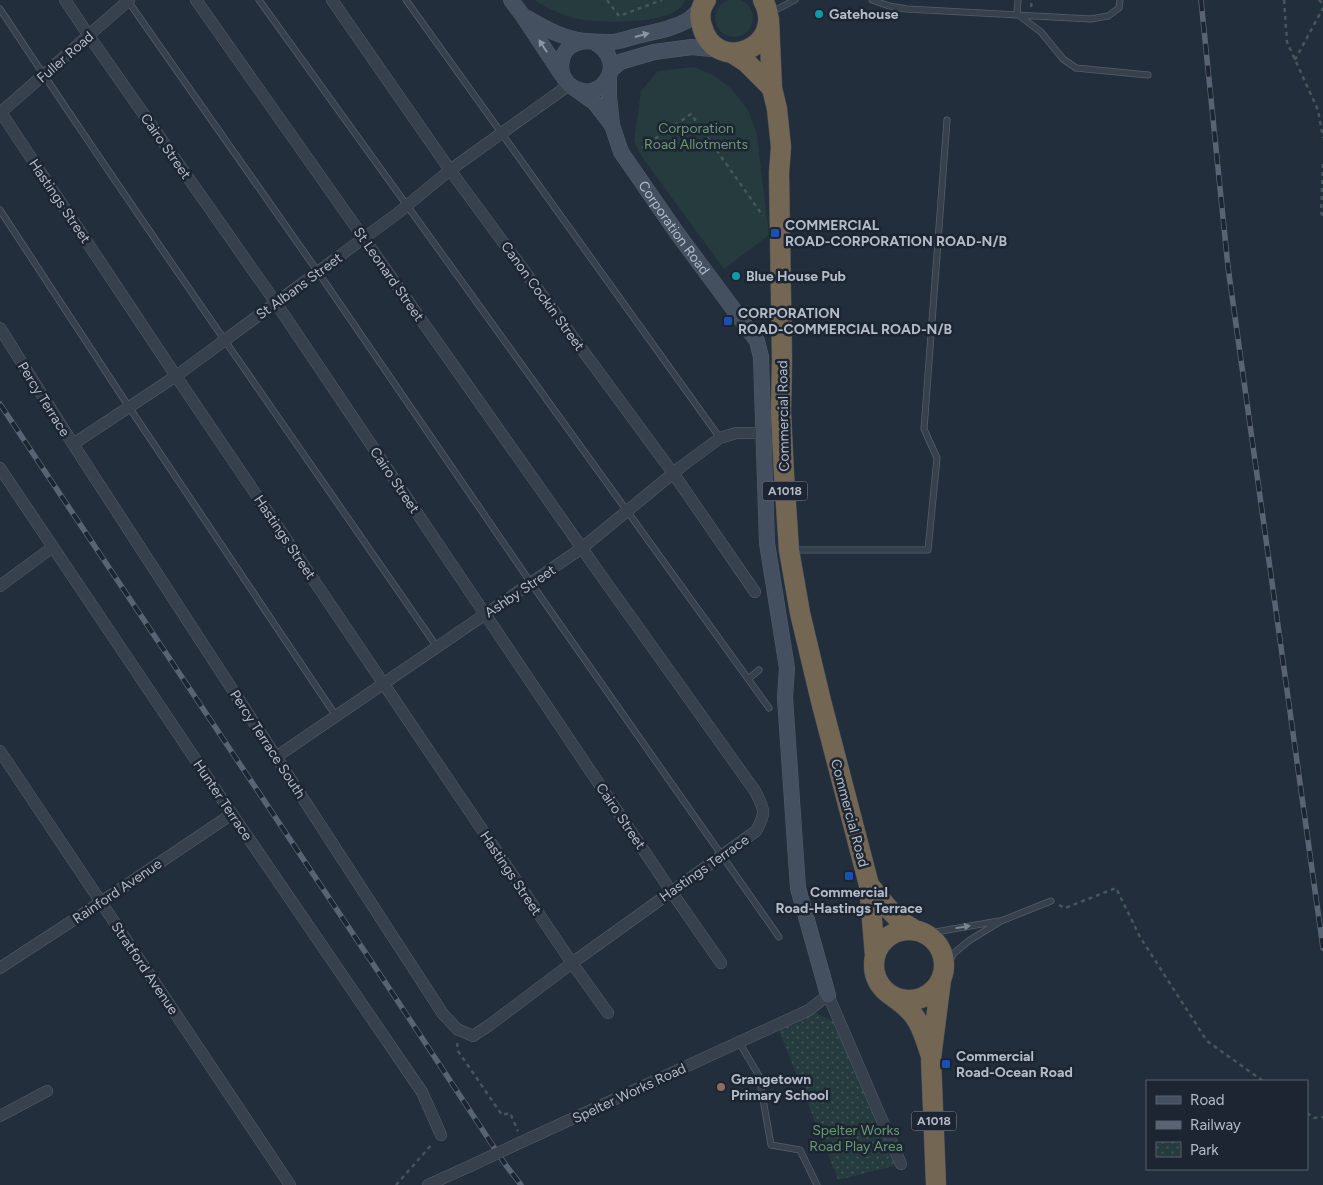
<svg xmlns="http://www.w3.org/2000/svg" width="1323" height="1185" viewBox="0 0 1323 1185" font-family="Figtree,sans-serif">
<style>
.park{fill:url(#park-dots)}
.garden{fill:#253b3d}
.lines{fill:none;stroke-linecap:round;stroke-linejoin:round}
.lane-casing{stroke:#555e6a;stroke-width:7}
.street-casing{stroke:#555e6a;stroke-width:12}
.secondary-casing{stroke:#555e6a;stroke-width:16}
.highway-casing{stroke:#424b57;stroke-width:21}
.path{stroke:#43585b;stroke-width:2.5;stroke-dasharray:4 4;stroke-linecap:butt}
.lane{stroke:#37404d;stroke-width:5.5}
.street{stroke:#37404d;stroke-width:11}
.secondary{stroke:#444f60;stroke-width:15}
.highway{stroke:#736653;stroke-width:20}
.rail-casing{stroke:#586474;stroke-width:5.5}
.rail{stroke:#1c2531;stroke-width:4;stroke-dasharray:11;stroke-linecap:butt}
.street-bridge-casing{stroke:#555e6a;stroke-width:12;stroke-linecap:butt}
.street-bridge{stroke:#37404d;stroke-width:11}
.oneway{fill:#8c95a4}
.oneway2{fill:#7b8491}
.culture-dot{fill:#0f9aa8;stroke:#1c2531;stroke-width:2}
.transit-dot{fill:#1a4fb4;stroke:#1c2531;stroke-width:2}
.education-dot{fill:#8d6e63;stroke:#1c2531;stroke-width:2}
.labels{text-anchor:middle;stroke-width:5;stroke-linejoin:round;paint-order:stroke}
.shield{fill:#1c2531;stroke:#858e9b;stroke-width:1}
.shield-label{font-size:12px;font-weight:bold;fill:#b2bbc8}
.poi-label{font-size:14px;font-weight:bold;fill:#b2bbc8;stroke:#1c2531;text-anchor:start}
.street-label{font-size:14px;fill:#b2bbc8;stroke:#1c2531}
.park-label{font-size:14px;fill:#699973;stroke:#1c2531}
</style>
<defs>
<pattern id="park-dots" width="8" height="8" patternUnits="userSpaceOnUse" patternTransform="scale(1.25)"><rect width="8" height="8" fill="#253b3d"/><path d="M2 2h.1M6 6h.1" fill="none" stroke="#425558" stroke-width="1.8" stroke-linecap="round"/></pattern>
</defs>
<rect width="100%" height="100%" fill="#232e3c"/>
<path class="park" d="M809 1010 841 1025 901 1164 838 1180 777 1025Z"/>
<path class="garden" d="M715 18a19 19 0 1 1 38 0a19 19 0 1 1-38 0Z
M534 0H685C684 2 683 5 681 7 663 25 597 24 573 18 560 14 545 7 534 0Z
M694 67 713 75 732 89 749 112 757 135 769 235 724 269 642 157 634 141 641 91 658 71Z"/>
<g class="lines">
<g class="lane-casing">
<path id="lane" d="M259 0 769 708
M406 0 720 438
M872 0 889 6 907 9 1091 19 1108 16 1119 8 1120 0
M1018 0 1017 14 1041 32 1063 59 1076 68 1148 75
M128 1 318 272 531 583 779 937
M0 9C142 224 291 435 437 647
M770 13 795 0
M0 210 129 407 336 716
M794 550H928L937 458 924 429 947 120
M748 679 759 670
M924 934 999 921
M944 971 954 953 970 940 1001 921 1051 901
M739 1042 759 1076 771 1145 800 1150 817 1185"/>
</g>
<g class="street-casing">
<path id="street" d="M65 0 89 36 276 303 671 891 721 963
M332 0 450 170 673 473 755 592
M0 111 176 376 572 963 608 1013
M0 113 129 0
M0 328 73 444 443 1014 457 1029 473 1036 491 1024 572 963 756 831C767 812 764 809 755 791L595 567 582 548 196 0
M73 444 176 376 398 213 450 170 569 85
M0 468 232 814 422 1092 441 1135
M0 586 53 547
M0 751 290 1185
M276 757 582 548 682 466 720 438 736 433H762
M0 968 101 902 232 814
M0 1116 47 1091
M515 1145 809 1010 828 995 901 1164
M428 1185 468 1167"/>
</g>
<g class="secondary-casing">
<g id="secondary">
<path d="M511 0 523 16 562 75"/>
<path d="M527 18C546 29 562 38 584 41"/>
<path d="M594 42C630 62 601 104 574 88 556 78 557 50 577 43 587 39 600 43 611 42 619 42 628 38 637 36 653 32 673 29 688 20 693 17 697 12 702 7"/>
<path d="M611 70 620 62 654 52 692 47 721 50"/>
<path id="s1" d="M609 77V96L612 125 621 152 677 233 757 341 761 357 767 543 787 668 785 698 798 888 828 995"/>
<path d="M577 90 595 103 612 125"/>
</g>
</g>
<g class="highway-casing">
<path id="highway" d="M706 0C700 8 699 17 702 26 715 76 788 48 763 0
M769 19 772 88 777 109 781 147 779 173 782 360 781 412 784 474 789 550 800 613 821 701 869 885 875 955
M732 53 746 62 772 88
M869 885C884 903 896 921 917 931
M874 965a35 35 0 1 1 70 0a35 35 0 1 1-70 0Z
M892 996C897 1000 903 1004 908 1009 920 1020 925 1038 930 1053
M936 1185 931 1058 941 980"/>
</g>
<path class="path" d="M607 0 619 16 662 0
M1284 0 1287 42 1318 110 1323 138
M1319 0 1323 4
M1031 7 1032 0
M1295 60 1323 8
M642 148 691 114 763 216
M1323 164 1321 212 1323 217
M1059 905 1065 908 1116 888 1140 937 1207 1041 1263 1081
M457 1043 458 1051 502 1115 510 1113 518 1131
M1307 1113 1314 1118 1323 1117
M396 1185 433 1143"/>
<use href="#lane" class="lane"/>
<use href="#street" class="street"/>
<use href="#secondary" class="secondary"/>
<use href="#highway" class="highway"/>
<g class="rail-casing">
<path id="rail" d="M1201 0 1228 267 1323 948
M0 404 395 997 505 1164 521 1185"/>
</g>
<use href="#rail" class="rail"/>
<g class="street-bridge-casing">
<path id="street-bridge" d="M468 1167 515 1145"/>
</g>
<use href="#street-bridge" class="street-bridge"/>
</g>
<defs><path id="oneway-solid" d="M-6-.8H1V-3.2L6.5 0L1 3.2V.8H-6Z" transform="scale(1.25)"/></defs>
<g class="oneway">
<use href="#oneway-solid" transform="translate(642 35) rotate(-15)"/>
<use href="#oneway-solid" transform="translate(543 46) rotate(-123)"/>
</g>
<use class="oneway2" href="#oneway-solid" transform="translate(963 927) rotate(-10)"/>
<g class="culture-dot">
<circle cx="819" cy="14" r="5"/>
<circle cx="736" cy="276" r="5"/>
</g>
<g class="transit-dot">
<rect x="770" y="228" width="10" height="10" rx="2.5"/>
<rect x="723" y="316" width="10" height="10" rx="2.5"/>
<rect x="844" y="871" width="10" height="10" rx="2.5"/>
<rect x="941" y="1059" width="10" height="10" rx="2.5"/>
</g>
<circle class="education-dot" cx="721" cy="1087" r="5"/>
<g class="labels">
<g class="shield">
<rect x="762.5" y="481.5" width="45" height="19" rx="4"/>
<rect x="911.5" y="1111.5" width="45" height="19" rx="4"/>
</g>
<g class="shield-label">
<text x="785" y="495">A1018</text>
<text x="934" y="1125">A1018</text>
</g>
<g class="poi-label">
<text x="829" y="19">Gatehouse</text>
<text x="785" y="230">COMMERCIAL<tspan x="785" dy="16">ROAD-CORPORATION ROAD-N/B</tspan></text>
<text x="746" y="281">Blue House Pub</text>
<text x="738" y="318">CORPORATION<tspan x="738" dy="16">ROAD-COMMERCIAL ROAD-N/B</tspan></text>
<text x="849" y="897" text-anchor="middle">Commercial<tspan x="849" dy="16">Road-Hastings Terrace</tspan></text>
<text x="956" y="1061">Commercial<tspan x="956" dy="16">Road-Ocean Road</tspan></text>
<text x="731" y="1084">Grangetown<tspan x="731" dy="16">Primary School</tspan></text>
</g>
<g class="street-label">
<text transform="translate(65 57) rotate(-41)" y="5">Fuller Road</text>
<text transform="translate(166 146) rotate(55)" y="5">Cairo Street</text>
<text transform="translate(60 201) rotate(56)" y="5">Hastings Street</text>
<text dy="5" stroke="none"><textPath href="#s1" startOffset="169">Corporation Road</textPath></text>
<text transform="translate(389 274) rotate(55)" y="5">St Leonard Street</text>
<text transform="translate(299 286) rotate(-36)" y="5">St Albans Street</text>
<text transform="translate(543 296) rotate(54)" y="5">Canon Cockin Street</text>
<text transform="translate(44 399) rotate(58)" y="5">Percy Terrace</text>
<text transform="translate(783 416) rotate(-91)" y="5">Commercial Road</text>
<text transform="translate(395 480) rotate(56)" y="5">Cairo Street</text>
<text transform="translate(285 537) rotate(56)" y="5">Hastings Street</text>
<text transform="translate(520 591) rotate(-34)" y="5">Ashby Street</text>
<text transform="translate(268 744) rotate(57)" y="5">Percy Terrace South</text>
<text transform="translate(223 800) rotate(56)" y="5">Hunter Terrace</text>
<text transform="translate(850 813) rotate(75)" y="5">Commercial Road</text>
<text transform="translate(621 816) rotate(56)" y="5">Cairo Street</text>
<text transform="translate(704 868) rotate(-35)" y="5">Hastings Terrace</text>
<text transform="translate(511 873) rotate(56)" y="5">Hastings Street</text>
<text transform="translate(117 891) rotate(-34)" y="5">Rainford Avenue</text>
<text transform="translate(145 968) rotate(56)" y="5">Stratford Avenue</text>
<text transform="translate(629 1093) rotate(-25)" y="5">Spelter Works Road</text>
</g>
<g class="park-label">
<text x="696" y="133">Corporation<tspan x="696" dy="16">Road Allotments</tspan></text>
<text x="856" y="1135">Spelter Works<tspan x="856" dy="16">Road Play Area</tspan></text>
</g>
</g>
<rect x="1146" y="1080" width="162" height="90" fill="#1c2531" stroke="#58616d"/>
<rect x="1156" y="1096" width="25" height="8" fill="#444f60" stroke="#58616d"/>
<text x="1190" y="1105" font-size="15" fill="#b2bbc8">Road</text>
<rect x="1156" y="1121" width="25" height="8" fill="#586474" stroke="#58616d"/>
<text x="1190" y="1130" font-size="15" fill="#b2bbc8">Railway</text>
<rect x="1156" y="1142" width="25" height="15" fill="url(#park-dots)" stroke="#58616d"/>
<text x="1190" y="1155" font-size="15" fill="#b2bbc8">Park</text>
</svg>
